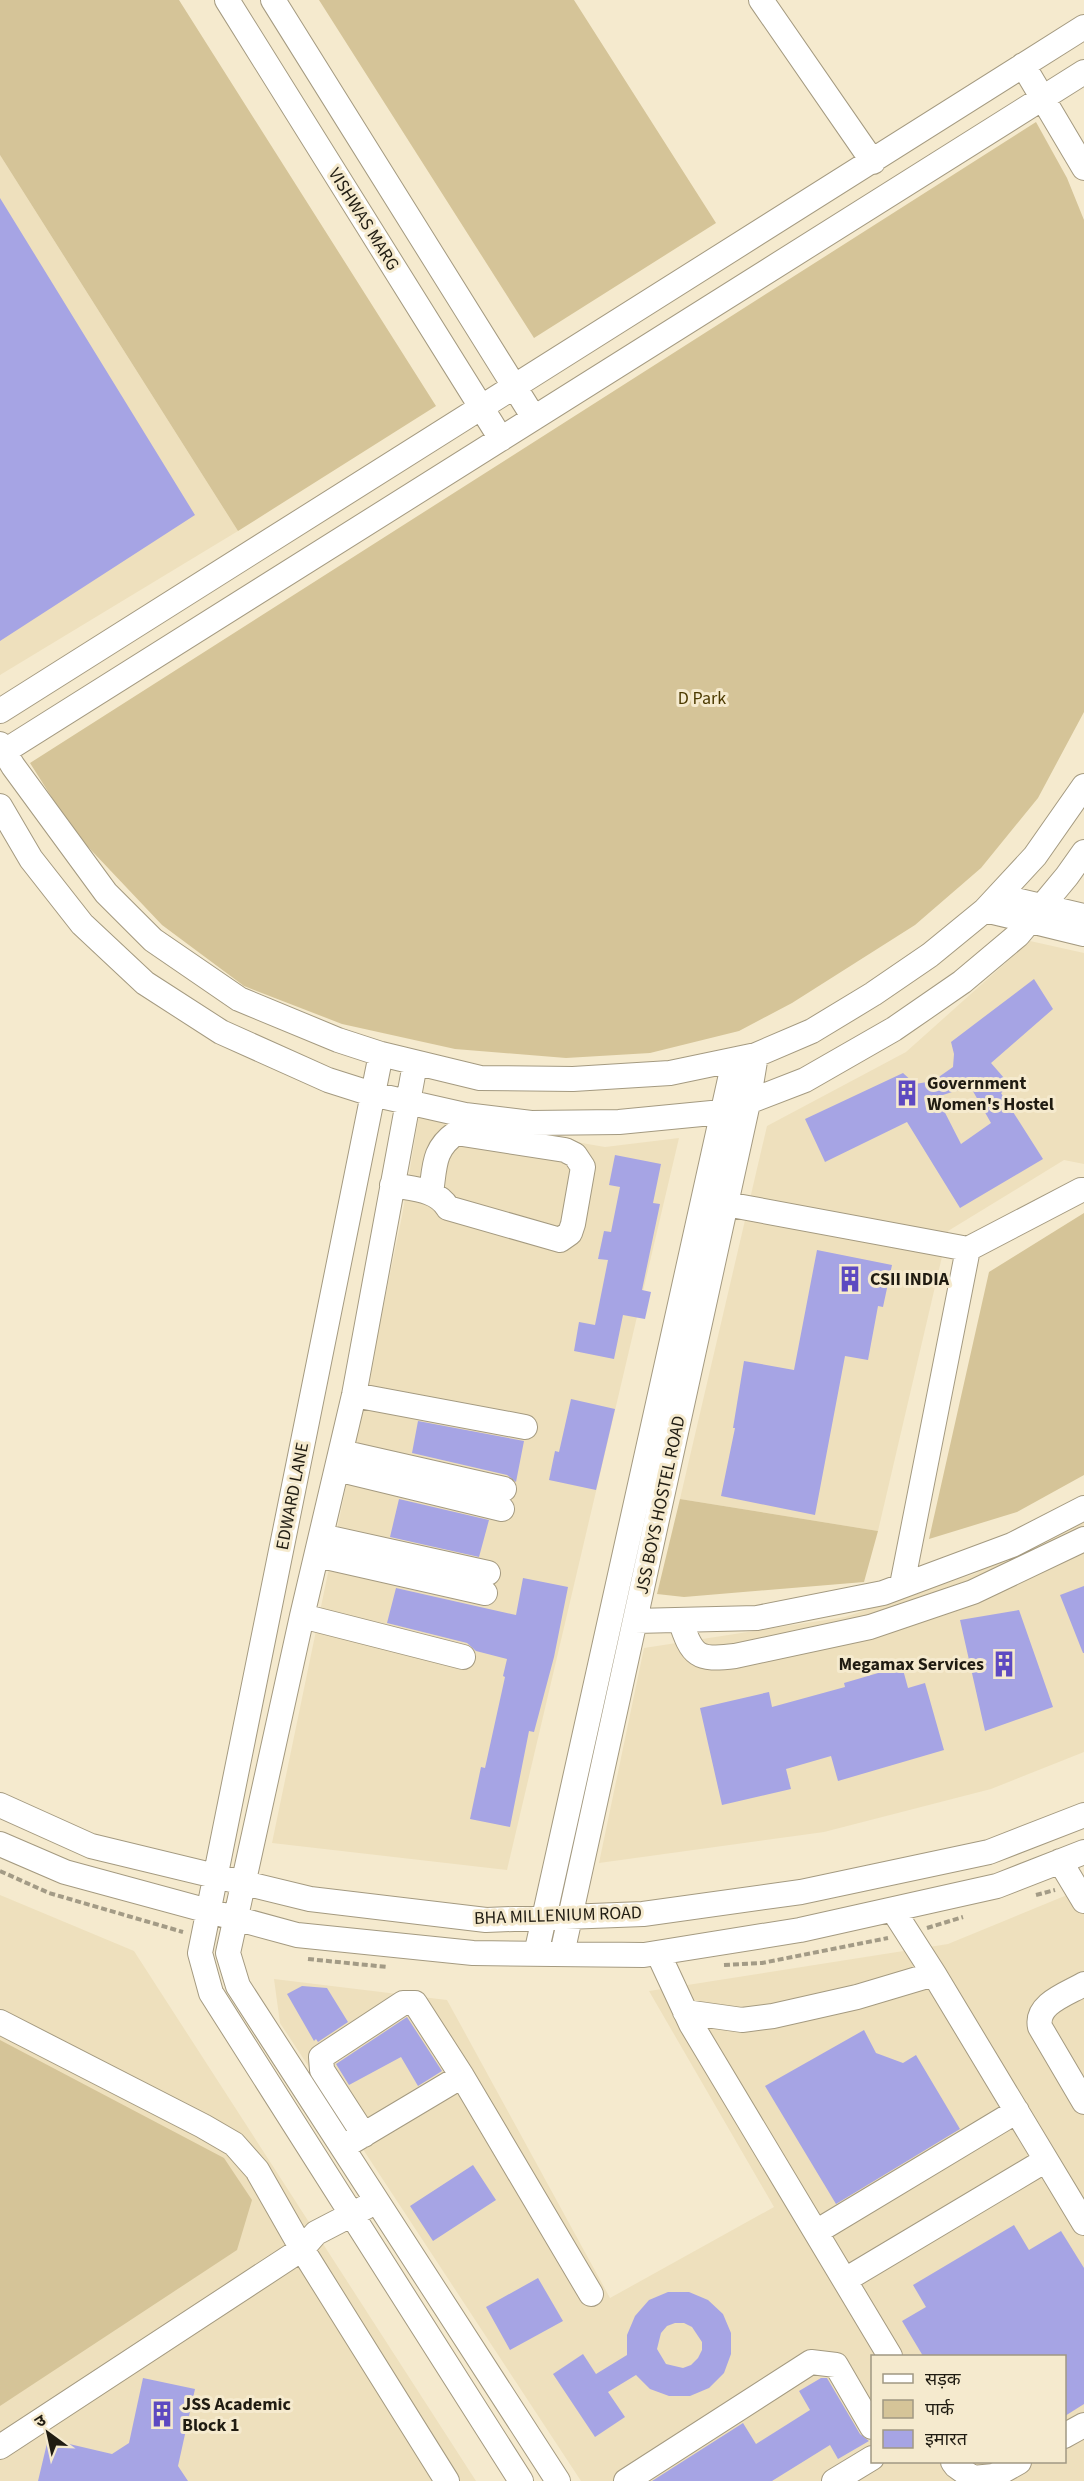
<svg xmlns="http://www.w3.org/2000/svg" width="1084" height="2481" viewBox="0 0 1084 2481" font-family="'Source Sans 3','Noto Sans Devanagari',sans-serif">
<style>
.built{fill:#eee0bd;fill-rule:evenodd}
.green{fill:#d5c498}
.building{fill:#a6a4e4;fill-rule:evenodd}
.lines{fill:none;stroke-linecap:round;stroke-linejoin:round}
.minor-casing{stroke:#a49a80;stroke-width:26}
.path{stroke:#a39b86;stroke-width:4;stroke-dasharray:6 3;stroke-linecap:butt}
.minor{stroke:#fff;stroke-width:24}
.labels{text-anchor:middle;stroke-width:6;stroke-linejoin:round;paint-order:stroke}
.street-label{font-size:18px;fill:#201c12;stroke:#f5eace}
.park-label{font-size:18px;fill:#4c3a00;stroke:#f5eace}
.poi-label{font-size:18px;font-weight:bold;fill:#201c12;stroke:#f5eace;text-anchor:start}
</style>
<rect width="100%" height="100%" fill="#f5eace"/>
<path class="built" d="M0 155 238 531 0 675Z
M1030 941 1084 953V1164L1064 1160 948 1231 878 1531 680 1499 767 1126 906 1052Z
M419 1115 605 1147 679 1138 507 1870 272 1843 402 1216Z
M1084 1518V1752L991 1789 824 1832 599 1863 644 1648 845 1617 974 1574Z
M1084 1888V2481H581L280 2023 274 1979 447 2000 610 2298 774 2207 649 1991 948 1944ZM872 2356H1064V2462H872Z
M0 1895 134 1951 476 2481H0Z"/>
<path class="green" d="M0 0H179L436 406 238 531 0 155Z
M319 0H574L716 223 534 338Z
M1036 122 1067 178 1084 220V712L1038 798 981 868 915 925 792 1003 739 1031 650 1053 566 1058 455 1049 342 1024 244 986 162 925 73 831 30 763Z
M1084 1213V1475L1017 1512 929 1539 989 1272Z
M680 1499 878 1531 864 1582 684 1597 657 1594Z
M0 2040 224 2158 252 2200 237 2250 0 2406Z"/>
<path class="building" d="M0 198 195 515 0 641Z
M1034 979 1053 1009 991 1063 1011 1086 1001 1093 1043 1159 960 1208 907 1122 825 1162 805 1119 903 1073 915 1084 933 1081 953 1067 954 1054 951 1042ZM970 1086 991 1123 961 1144 937 1097Z
M615 1155 661 1164 653 1203 660 1204 642 1290 651 1292 645 1319 623 1315 614 1359 574 1351 579 1322 595 1325 608 1260 598 1259 604 1231 611 1232 620 1187 609 1185Z
M817 1250 892 1265 883 1307 878 1306 868 1360 845 1356 815 1515 721 1496 735 1428H733L744 1361 794 1370Z
M571 1399 615 1409 596 1490 549 1480 555 1451 559 1452Z
M418 1421 524 1441 516 1482 507 1475 412 1453Z
M399 1499 489 1520 479 1557 390 1537Z
M523 1578 568 1587 554 1657 534 1732 529 1731 510 1827 470 1819 481 1767 485 1768 505 1677 503 1676 507 1659 476 1651 467 1643 387 1623 396 1588 516 1615Z
M1084 1586V1653H1083L1060 1595Z
M1019 1610 1053 1707 985 1731 960 1620Z
M902 1666 908 1688 925 1683 944 1750 838 1781 831 1756 786 1769 791 1789 722 1805 700 1708 769 1692 772 1707 845 1687 844 1683Z
M302 1986 327 1988 348 2022 318 2042 316 2039 314 2041 287 1994Z
M407 2017 442 2071 418 2086 401 2057 349 2085 336 2064Z
M864 2030 876 2053 903 2063 916 2055 960 2129 836 2204 765 2086Z
M473 2165 496 2200 433 2241 410 2206Z
M1014 2225 1029 2250 1061 2231 1084 2268V2404L1065 2416V2356H923L902 2321 926 2307 913 2285Z
M538 2278 563 2321 510 2350 486 2307Z
M668 2292H689L708 2300 723 2314 731 2333V2354L724 2373 709 2388 690 2396H669L650 2389 636 2375 608 2392 625 2417 595 2437 553 2374 583 2354 596 2374 627 2355V2335L635 2316 649 2300ZM675 2323H684L692 2327 702 2342V2350L698 2358 691 2365 683 2368 666 2364 657 2349 661 2333 667 2326Z
M143 2378 195 2389 178 2466 188 2481H38L48 2439 112 2454 129 2443Z
M821 2378H827L860 2434 869 2441 838 2459 830 2445 772 2481H652L743 2423 756 2444 810 2410 799 2391Z"/>
<g class="lines">
<g class="minor-casing">
<path id="minor" d="M227 0 501 439
M273 0 534 418
M761 0 873 162
M1023 65 1084 168
M0 711 1084 27
M0 744 13 766 106 893 153 940 239 999 338 1040 381 1054 480 1078 573 1079 670 1073 756 1055 812 1031 873 994 930 955 985 910 1035 856 1084 786
M0 754 1084 72
M0 806 31 859 82 924 145 983 221 1032 328 1080 372 1094 465 1115 531 1123 619 1122 722 1112 805 1080 894 1029 962 982 1018 935 1067 876 1084 852
M998 896 1084 916
M985 910 1084 934
M381 1054 200 1953 211 1993 521 2481
M415 1064 354 1395 302 1616 228 1953 238 1986 558 2481
M392 1185C412 1189 437 1189 448 1208L560 1240 570 1233 573 1224 583 1167 575 1155 565 1150 456 1133C433 1149 435 1166 431 1193
M726 1204 968 1249
M354 1395 525 1427
M341 1452 504 1489
M337 1469 502 1509
M321 1536 488 1573
M317 1555 485 1593
M902 1585 968 1249 1081 1190H1084
M302 1616 463 1657
M680 1620C692 1656 697 1661 735 1656L870 1627 973 1592 1084 1539
M635 1621 757 1618 883 1593 1012 1545 1084 1508
M0 1805 91 1846 310 1899 486 1920 643 1914 801 1892 989 1852 1084 1815
M0 1844 65 1872 297 1935 473 1953 644 1955 800 1930 997 1886 1084 1852
M1060 1861 1084 1901
M893 1910 934 1974
M658 1953 691 2024 890 2356
M536 1954 734 1061
M562 1954 748 1103 756 1055
M1084 1984C1067 1994 1035 2004 1040 2027L1084 2102
M685 2012 742 2020 773 2016 857 1997 934 1974 1084 2223
M0 2022 203 2126 234 2144 257 2170 302 2249 447 2481
M364 2135 322 2070 321 2057 403 2003H415L462 2076
M343 2147 462 2076 591 2294
M816 2232 1017 2111
M845 2280 1046 2160
M1064 2436 1084 2425
M0 2447 302 2249 316 2233 366 2207
M953 2462 956 2466 973 2478 994 2476 1019 2462
M626 2481 811 2362 836 2365 872 2427
M834 2481 872 2458"/>
</g>
<path class="path" d="M0 1871 49 1893 183 1932
M1036 1895 1055 1890
M927 1928 963 1917
M308 1959 387 1967
M724 1965 762 1963 888 1938"/>
<use href="#minor" class="minor"/>
</g>
<defs>
<g id="building-bare" transform="scale(2.07)"><path d="M-4-6H4V6H1V3H-1V6H-4ZM-2.5-4.3h1.7v1.8h-1.7ZM.8-4.3h1.7v1.8H.8ZM-2.5-1h1.7V.8h-1.7ZM.8-1h1.7V.8H.8Z" fill="#5d49c1" stroke="#f5eace" stroke-width="2.5" paint-order="stroke"/></g>
</defs>
<g fill-rule="evenodd">
<use href="#building-bare" x="907" y="1093"/>
<use href="#building-bare" x="850" y="1279"/>
<use href="#building-bare" x="1004" y="1664"/>
<use href="#building-bare" x="162" y="2414"/>
</g>
<g class="labels">
<g class="street-label">
<text transform="translate(364 219) rotate(58)" y="6">VISHWAS MARG</text>
<text transform="translate(292 1496) rotate(-79)" y="6">EDWARD LANE</text>
<text transform="translate(660 1505) rotate(-78)" y="6">JSS BOYS HOSTEL ROAD</text>
<text transform="translate(558 1915) rotate(-2)" y="6">BHA MILLENIUM ROAD</text>
</g>
<g class="park-label">
<text x="702" y="704">D Park</text>
</g>
<g class="poi-label">
<text x="927" y="1089">Government<tspan x="927" dy="21">Women's Hostel</tspan></text>
<text x="870" y="1285">CSII INDIA</text>
<text x="984" y="1670" text-anchor="end">Megamax Services</text>
<text x="182" y="2410">JSS Academic<tspan x="182" dy="21">Block 1</tspan></text>
</g>
</g>
<rect x="871" y="2355" width="195" height="108" fill="#f5eace" stroke="#a09883" stroke-width="1.5"/>
<rect x="883" y="2374" width="30" height="9" fill="#ffffff" stroke="#a09883" stroke-width="1.5"/>
<text x="925" y="2385" font-size="18" fill="#201c12">सड़क</text>
<rect x="883" y="2400" width="30" height="18" fill="#d5c498" stroke="#a09883" stroke-width="1.5"/>
<text x="925" y="2415" font-size="18" fill="#201c12">पार्क</text>
<rect x="883" y="2430" width="30" height="18" fill="#a6a4e4" stroke="#a09883" stroke-width="1.5"/>
<text x="925" y="2445" font-size="18" fill="#201c12">इमारत</text>
<g transform="translate(48 2433) rotate(327)" stroke="#f5eace" stroke-width="4.5" paint-order="stroke">
<path d="M0-4.5L10 22L0 15L-10 22Z" fill="#201c12"/>
<text y="-9" font-size="16" font-weight="bold" text-anchor="middle" fill="#201c12">उ</text>
</g>
</svg>
